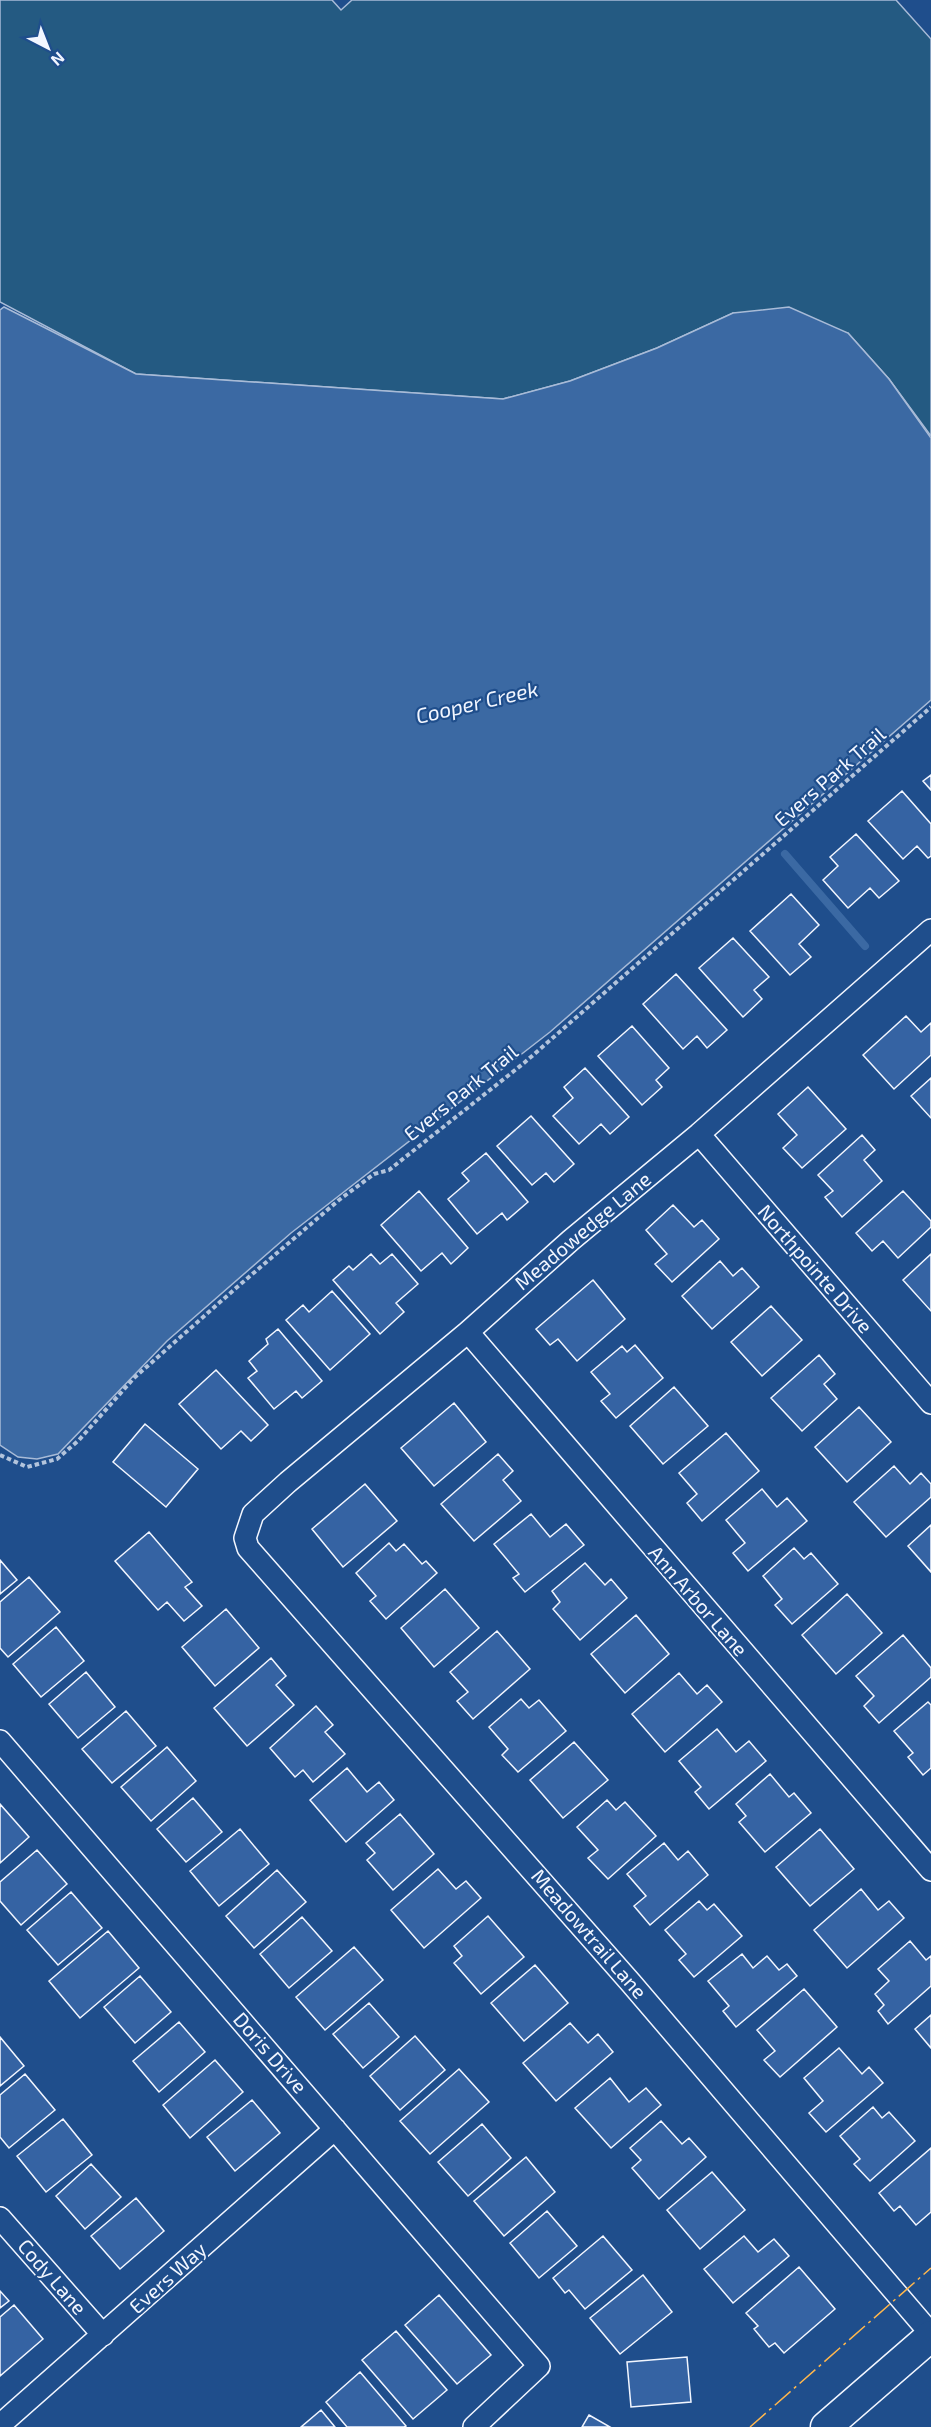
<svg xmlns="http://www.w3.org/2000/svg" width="931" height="2427" viewBox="0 0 931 2427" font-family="'Exo 2',sans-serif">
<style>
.green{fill:#245a82;stroke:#a8bbd7;stroke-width:1.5}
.water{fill:#3b69a3;stroke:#a8bbd7;stroke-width:1.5}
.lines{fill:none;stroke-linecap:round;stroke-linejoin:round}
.stream{stroke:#3b69a3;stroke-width:8}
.building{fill:#3563a3;stroke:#f2f6ff;stroke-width:1.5}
.street-casing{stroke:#f2f6ff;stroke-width:24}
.secondary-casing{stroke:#f2f6ff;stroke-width:33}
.path{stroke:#b3c4dc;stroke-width:4;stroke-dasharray:4.5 3;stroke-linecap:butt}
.street{stroke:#1f4e8c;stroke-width:21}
.secondary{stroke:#1f4e8c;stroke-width:30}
.power{stroke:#ffb74d;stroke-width:1.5;stroke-dasharray:21 4.5 3 4.5;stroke-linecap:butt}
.labels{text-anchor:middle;stroke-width:4.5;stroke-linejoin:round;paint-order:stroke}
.street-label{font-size:20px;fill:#f2f6ff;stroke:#1f4e8c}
.water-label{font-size:21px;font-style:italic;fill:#f2f6ff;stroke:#1f4e8c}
</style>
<rect width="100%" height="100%" fill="#1f4e8c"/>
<path class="green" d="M0 0H332L341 10 352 0H896L931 39V436L889 379 848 333 733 313 657 348 570 381 503 399 136 374 0 302Z"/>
<path class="water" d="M4 307 136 374 503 399 570 381 657 348 733 313 789 307 848 333 889 379 931 438V700L550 1032 291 1233 167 1341 58 1454 37 1459 18 1457 0 1445V310Z"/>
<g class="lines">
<path class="stream" d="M785 854 865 946"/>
</g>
<path class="building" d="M931 775V790L923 781Z
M902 791 931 824V856L928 858 917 846 903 859 868 821Z
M856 834 899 881 879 898 870 888 848 908 823 880 838 866 830 857Z
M791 894 819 925 799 944 811 957 790 975 750 931Z
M733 938 769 977 754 990 762 999 743 1017 699 968Z
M676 974 727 1030 707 1048 697 1036 683 1049 643 1004Z
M906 1016 921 1032 931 1023V1055L894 1089 863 1055Z
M632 1026 669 1068 656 1080 662 1087 642 1105 598 1056Z
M585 1068 629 1117 610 1134 601 1124 579 1144 553 1116 573 1098 564 1087Z
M931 1078V1118L911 1096Z
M808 1087 846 1129 802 1168 783 1148 797 1135 778 1114Z
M531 1116 574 1164 554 1182 546 1173 532 1185 497 1146Z
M862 1135 875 1150 864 1160 882 1181 842 1217 825 1197 833 1191 818 1175Z
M486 1153 528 1202 507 1220 502 1213 477 1234 448 1199 469 1181 462 1173Z
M419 1191 468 1248 451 1264 442 1253 421 1271 381 1225Z
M903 1191 931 1221V1227L898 1258 883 1241 872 1251 856 1233Z
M673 1205 694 1227 702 1220 719 1239 672 1282 655 1264 667 1254 646 1230Z
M371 1254 380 1264 392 1254 418 1284 396 1303 404 1312 380 1334 333 1280 349 1266 353 1270Z
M931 1254V1311L903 1280Z
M720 1261 733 1276 742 1268 759 1287 712 1329 682 1296Z
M593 1280 625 1319 577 1361 558 1339 550 1345 536 1329Z
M332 1291 370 1334 330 1370 286 1320 303 1305 309 1312Z
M771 1306 802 1340 762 1376 731 1342Z
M278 1329 322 1381 302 1398 296 1391 274 1409 248 1378 257 1371 249 1361 268 1344 266 1339Z
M635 1345 663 1378 616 1418 601 1401 610 1394 591 1372 622 1346 627 1352Z
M819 1355 835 1374 824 1384 837 1399 802 1431 771 1398Z
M216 1370 268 1425 251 1441 241 1431 221 1449 179 1404Z
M674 1387 708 1426 663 1464 630 1426Z
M454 1403 486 1442 434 1486 401 1448Z
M859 1407 891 1442 847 1482 815 1447Z
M145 1424 198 1469 166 1507 113 1462Z
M726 1433 759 1471 702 1521 687 1503 697 1494 679 1473Z
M498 1454 513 1471 503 1480 521 1501 474 1541 441 1504Z
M894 1466 910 1484 921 1473 931 1484V1497L886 1537 854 1502Z
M365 1484 397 1521 343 1567 312 1529Z
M762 1489 777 1507 787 1498 807 1521 748 1571 733 1553 745 1543 726 1520Z
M531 1514 550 1537 566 1524 584 1545 525 1592 513 1578 519 1574 494 1544Z
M931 1525V1572L908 1546Z
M149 1532 192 1582 185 1587 202 1606 184 1621 167 1602 158 1610 115 1561Z
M389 1543 396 1551 404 1544 422 1564 426 1561 437 1573 386 1619 370 1601 376 1596 356 1573Z
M794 1548 804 1559 811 1553 838 1584 792 1624 775 1605 782 1599 763 1576Z
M0 1560 17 1580 0 1594Z
M585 1563 605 1585 611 1579 627 1598 580 1640 553 1609 560 1602 552 1591Z
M29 1577 60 1612 8 1657 0 1648V1602Z
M445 1589 479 1628 434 1667 401 1628Z
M847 1594 882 1633 836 1674 802 1635Z
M226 1609 259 1648 215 1686 182 1647Z
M636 1615 669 1654 625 1693 591 1654Z
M56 1627 84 1661 41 1697 13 1664Z
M497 1631 530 1669 473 1719 457 1701 468 1692 450 1672Z
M903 1635 931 1668V1677L879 1723 864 1706 874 1696 856 1676Z
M271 1658 286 1676 276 1685 294 1705 247 1746 214 1708Z
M86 1672 115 1707 78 1738 49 1704Z
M679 1673 697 1694 707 1685 722 1702 665 1752 632 1714Z
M521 1699 529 1708 539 1700 566 1731 518 1772 502 1755 508 1749 489 1727Z
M928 1702 931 1705V1768L923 1775 908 1757 913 1753 894 1731Z
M316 1706 333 1725 325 1732 345 1754 313 1782 303 1770 295 1777 270 1748Z
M126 1711 156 1746 112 1783 82 1749Z
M717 1729 736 1752 749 1741 766 1761 709 1809 695 1792 701 1787 679 1761Z
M574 1742 608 1780 563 1818 530 1780Z
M167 1747 196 1781 151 1821 121 1787Z
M347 1768 367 1792 379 1782 394 1800 346 1842 310 1800Z
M770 1774 789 1797 794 1793 811 1813 765 1852 739 1822 746 1816 736 1804Z
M193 1798 222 1832 186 1862 157 1829Z
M607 1800 616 1810 625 1802 656 1836 608 1879 588 1858 598 1850 577 1827Z
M0 1804 29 1837 0 1863Z
M400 1814 434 1854 393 1890 367 1860 375 1853 366 1843Z
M240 1829 269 1864 219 1906 190 1871Z
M820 1829 854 1869 810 1906 776 1867Z
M664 1843 678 1860 688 1851 708 1875 650 1925 634 1906 646 1896 627 1874Z
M37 1850 67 1884 21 1925 0 1901V1882Z
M438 1869 456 1889 466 1881 481 1898 424 1948 391 1910Z
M277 1870 306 1902 254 1948 226 1916Z
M861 1889 878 1910 889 1901 904 1918 847 1968 814 1930Z
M71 1892 102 1928 58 1965 27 1930Z
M699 1901 707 1910 714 1904 742 1936 694 1977 679 1960 686 1954 665 1930Z
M488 1916 524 1957 481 1994 454 1963 462 1956 454 1946Z
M302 1917 332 1951 289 1988 260 1954Z
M108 1931 139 1968 80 2018 49 1981Z
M910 1941 926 1960 931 1956V1986L888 2024 878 2011 884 2005 875 1994 889 1981 878 1969Z
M354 1947 383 1980 325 2030 296 1997Z
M742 1954 753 1968 767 1956 779 1970 787 1964 797 1976 736 2027 723 2011 729 2006 708 1981Z
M535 1965 568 2003 524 2041 491 2003Z
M140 1976 171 2012 135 2043 104 2007Z
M804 1989 837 2027 780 2077 764 2060 775 2051 757 2030Z
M369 2003 399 2037 363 2068 333 2034Z
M931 2015V2048L915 2029Z
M179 2022 205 2052 159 2092 133 2061Z
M570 2023 588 2043 598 2034 613 2052 556 2101 523 2063Z
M415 2036 445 2070 400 2110 370 2076Z
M0 2037 24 2066 0 2086Z
M839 2048 862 2074 869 2067 883 2083 826 2132 809 2113 823 2101 804 2078Z
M215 2060 243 2092 190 2138 163 2105Z
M459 2069 489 2102 430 2154 400 2121Z
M25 2074 55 2110 9 2148 0 2137V2095Z
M610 2078 629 2102 646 2088 661 2105 611 2148 575 2108Z
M252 2100 280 2133 235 2171 207 2137Z
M873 2107 882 2118 889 2112 915 2141 870 2181 854 2164 860 2159 840 2136Z
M63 2119 92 2155 46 2192 17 2156Z
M661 2121 682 2144 689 2138 706 2157 659 2199 632 2168 641 2160 630 2148Z
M482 2124 511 2158 468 2196 438 2162Z
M931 2148V2212L916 2225 900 2206 894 2211 879 2193Z
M526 2157 555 2192 504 2236 474 2201Z
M91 2164 121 2197 85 2229 56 2196Z
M712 2172 745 2210 700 2249 667 2210Z
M136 2198 164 2231 120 2269 91 2236Z
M547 2211 577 2246 539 2278 510 2243Z
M603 2236 632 2270 585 2309 569 2290 565 2293 553 2278Z
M744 2236 758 2252 774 2239 789 2256 733 2303 704 2269Z
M799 2267 835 2309 784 2353 775 2343 769 2347 754 2329 758 2326 746 2313Z
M643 2275 672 2312 620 2354 590 2318Z
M0 2291 9 2301 0 2308Z
M439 2295 491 2355 457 2384 405 2325Z
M14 2305 43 2339 0 2376V2317Z
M396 2331 447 2390 413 2419 362 2360Z
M687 2357 691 2402 631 2407 627 2362Z
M360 2372 406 2426 404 2427H347L326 2402Z
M321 2410 335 2427H301Z
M589 2415 610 2427H582Z"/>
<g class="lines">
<g class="street-casing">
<path id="street" d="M931 930 699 1134 571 1240 468 1332 288 1482 253 1514 245 1538 248 1548 631 1983 931 2334
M699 1134 931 1403
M468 1332 931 1870
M0 1741 539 2366 474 2427
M0 2218 103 2335
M0 2425 335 2129"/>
</g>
<g class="secondary-casing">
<path id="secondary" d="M826 2427 931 2336"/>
</g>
<path class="path" d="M0 1455 27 1467 57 1459 79 1440 134 1378 236 1288 339 1200 374 1174 389 1170 524 1063 931 707"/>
<use href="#street" class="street"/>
<use href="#secondary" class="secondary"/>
<path class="power" d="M750 2427 931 2268"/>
</g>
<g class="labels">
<g class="street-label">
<text transform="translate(830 777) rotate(-41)" y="7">Evers Park Trail</text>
<text transform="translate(461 1093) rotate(-39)" y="7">Evers Park Trail</text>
<text transform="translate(583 1231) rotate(-40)" y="7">Meadowedge Lane</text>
<text transform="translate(815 1269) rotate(49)" y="7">Northpointe Drive</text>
<text transform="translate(698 1601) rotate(49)" y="7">Ann Arbor Lane</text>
<text transform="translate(589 1934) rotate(49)" y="7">Meadowtrail Lane</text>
<text transform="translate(270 2053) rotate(49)" y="7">Doris Drive</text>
<text transform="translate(52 2277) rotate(49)" y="7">Cody Lane</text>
<text transform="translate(168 2278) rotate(-42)" y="7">Evers Way</text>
</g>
<g class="water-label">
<text transform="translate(477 703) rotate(-13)" y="7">Cooper Creek</text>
</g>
</g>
<g transform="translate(48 48) rotate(138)" stroke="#1f4e8c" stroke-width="4.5" paint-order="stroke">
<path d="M0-4.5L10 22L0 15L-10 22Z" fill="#f2f6ff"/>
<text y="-9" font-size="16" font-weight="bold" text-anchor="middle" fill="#f2f6ff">N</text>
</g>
</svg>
